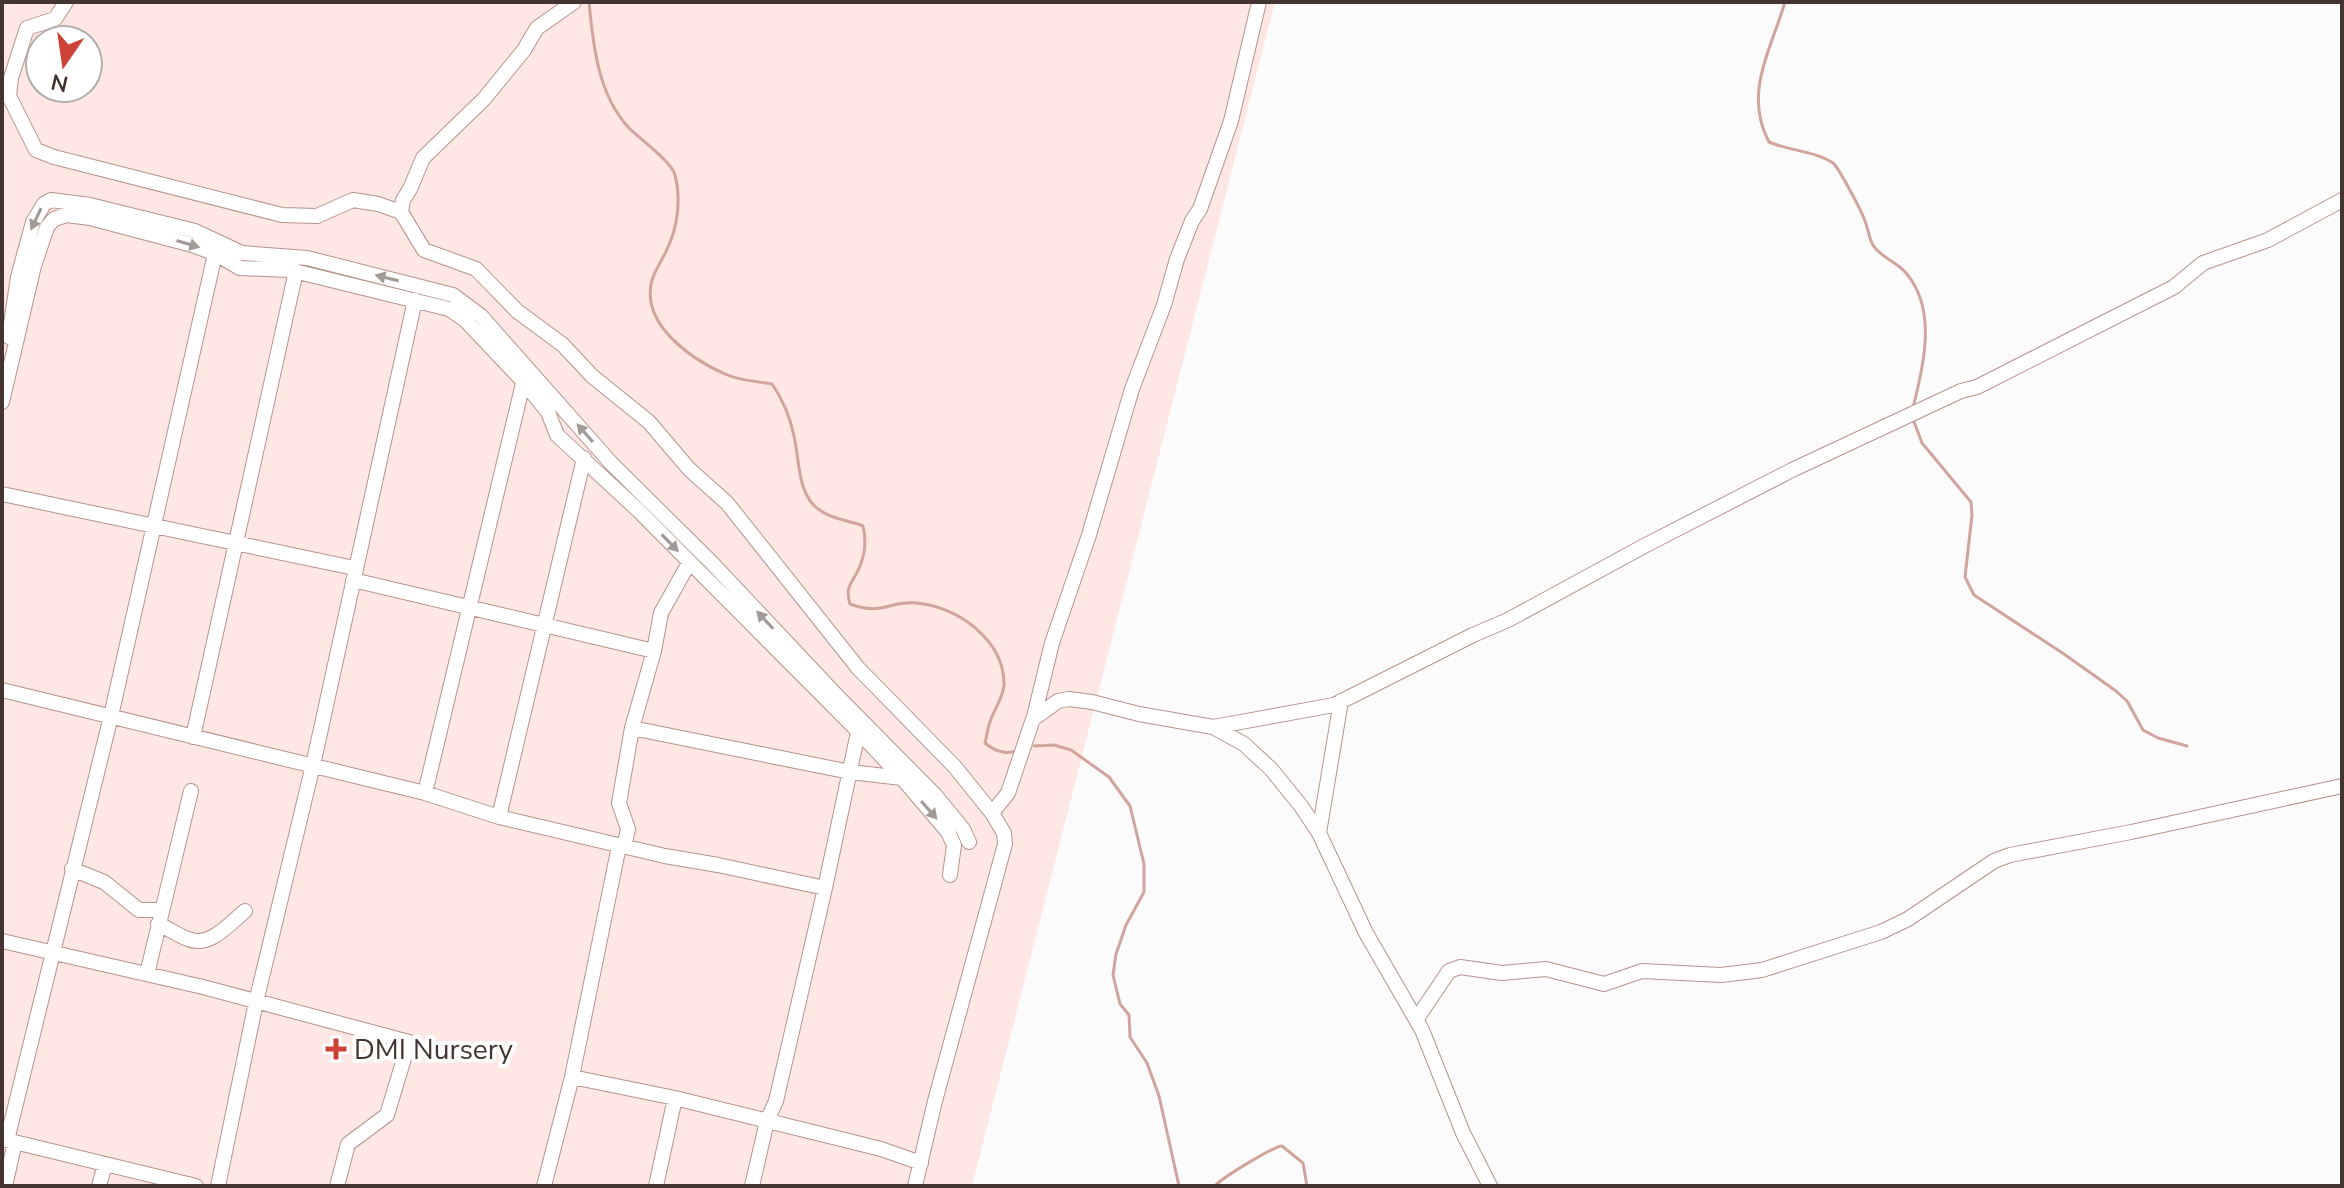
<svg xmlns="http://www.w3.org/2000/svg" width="2344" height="1188" viewBox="0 0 2344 1188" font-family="'Nunito Sans',sans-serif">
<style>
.green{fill:#ffe7e3;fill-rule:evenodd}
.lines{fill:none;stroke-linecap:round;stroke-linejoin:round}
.stream{stroke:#d1a49d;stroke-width:3}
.minor-casing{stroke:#b7938d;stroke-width:16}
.minor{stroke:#fff;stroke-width:14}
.oneway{fill:#a19a98}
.poi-dot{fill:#ce4136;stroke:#fff;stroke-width:3}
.labels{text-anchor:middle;stroke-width:8;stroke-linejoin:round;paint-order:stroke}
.poi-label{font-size:28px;fill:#433431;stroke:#fff;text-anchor:start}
</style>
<rect width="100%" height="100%" fill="#fbfbfb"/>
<path class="green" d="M2 2H1275L972 1186H2ZM40 40H88V88H40Z"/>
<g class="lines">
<path class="stream" d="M589 2C593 45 598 95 629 128 640 139 672 162 675 175 681 198 678 226 668 247 663 259 656 268 652 280 640 324 691 359 725 374 740 381 756 381 772 384 784 401 790 417 794 436 800 462 797 496 821 511 834 520 849 520 863 526 866 539 865 554 860 566 854 582 844 585 850 604 883 616 887 601 916 603 957 606 1004 640 1004 684 1004 696 995 708 991 719 988 726 987 735 985 743 993 750 1007 756 1017 750
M1785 2C1771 50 1743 93 1769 142 1790 151 1815 151 1833 163 1839 168 1862 212 1865 221 1868 228 1869 239 1873 245 1880 257 1897 262 1906 273 1938 310 1923 366 1913 408
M1913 419 1922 443 1971 502 1972 515 1965 577 1974 595 2064 654 2116 691 2127 701 2143 730 2158 738 2187 746
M1034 746 1054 745 1071 750 1109 777 1130 806 1144 864V892L1126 925 1116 954 1113 975 1120 1004 1129 1015 1130 1037 1147 1063 1159 1096 1179 1186
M1215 1186C1220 1179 1274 1146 1282 1146L1303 1163 1307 1186"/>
<g class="minor-casing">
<path id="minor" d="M66 2 55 19 27 28 11 78 9 96 36 150 54 157 282 215 317 216 353 200 378 204 401 212 424 250 476 269 517 311 563 345 592 376 649 422 689 469 727 503 858 668 955 767 992 813 1004 833 1005 844 935 1101 915 1186
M401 212 403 200 410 189 423 158 484 99 524 50 537 28 574 2
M9 337 18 277 33 222 44 204 51 200 90 205 195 231 242 253 307 258 453 295 481 316 611 463 711 562 839 698 935 795 963 829 969 842
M2 402 34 266 47 227 54 219 67 215 90 218 192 245 214 253 240 268 290 270 449 309 465 320 522 380 548 412 557 435 639 511 858 731 902 778 948 832 954 845 950 875
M2 494 354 568
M353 580 654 651
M2 690 425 793 499 817 665 856 718 865 825 888
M1034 717 1052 643 1089 535 1132 389 1164 305 1177 259 1192 221 1200 209 1231 121 1259 2
M1213 727 1244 744 1271 769 1301 806 1319 833 1366 933 1422 1030 1463 1133 1490 1186
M632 728 850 772 902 778
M193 737 296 271
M425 793 525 375
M992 813 1008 793 1033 719 1058 701 1069 699 1092 702 1139 714 1213 727 1334 705 1473 635 1508 620 1646 545 1792 470 1961 391 1977 387 2174 287 2203 263 2268 240 2342 200
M499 817 584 458
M1319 833 1341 701
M624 847 628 829 619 803 632 728 654 651 661 613 689 563
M72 869 104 882 139 910H161
M158 924C168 928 177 935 188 939 210 948 229 924 245 911
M2 941 203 987 409 1042 387 1115 348 1144 337 1186
M147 974 191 791
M1416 1020 1449 971 1460 967 1502 973 1546 969 1604 984 1642 971 1721 975 1762 970 1881 932 1908 919 1994 861 2010 855 2131 832 2342 786
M572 1077 675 1098 881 1149 921 1163
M2 1139 196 1186
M7 1140 111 716 217 245
M5 1186 15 1142
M99 1186 105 1164
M218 1186 256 1002 313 765 415 300
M544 1186 572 1077 619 846
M656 1186 675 1098
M752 1186 767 1121 776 1101 825 888 860 723"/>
</g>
<use href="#minor" class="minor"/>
</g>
<defs><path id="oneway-solid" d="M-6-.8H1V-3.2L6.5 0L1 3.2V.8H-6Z" transform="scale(2)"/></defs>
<g class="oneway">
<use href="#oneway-solid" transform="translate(36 219) rotate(115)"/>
<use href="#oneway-solid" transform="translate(188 244) rotate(17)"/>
<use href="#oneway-solid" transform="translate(387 278) rotate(-166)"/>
<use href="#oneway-solid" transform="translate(585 433) rotate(-131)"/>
<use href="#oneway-solid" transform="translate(670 543) rotate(46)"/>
<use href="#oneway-solid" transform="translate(765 620) rotate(-133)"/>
<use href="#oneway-solid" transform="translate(929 810) rotate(49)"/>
</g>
<path class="poi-dot" d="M332 1037h8v8h8v8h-8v8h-8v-8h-8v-8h8z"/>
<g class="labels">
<g class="poi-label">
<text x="354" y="1059">DMI Nursery</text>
</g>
</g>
<rect width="2344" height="1188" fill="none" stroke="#433431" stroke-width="8"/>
<g transform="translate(64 64) rotate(193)"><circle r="38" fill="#ffffff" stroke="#b4aead" stroke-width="2"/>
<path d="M0-6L14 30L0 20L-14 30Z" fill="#ce4136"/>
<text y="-12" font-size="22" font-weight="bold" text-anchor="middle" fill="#433431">N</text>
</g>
</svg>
